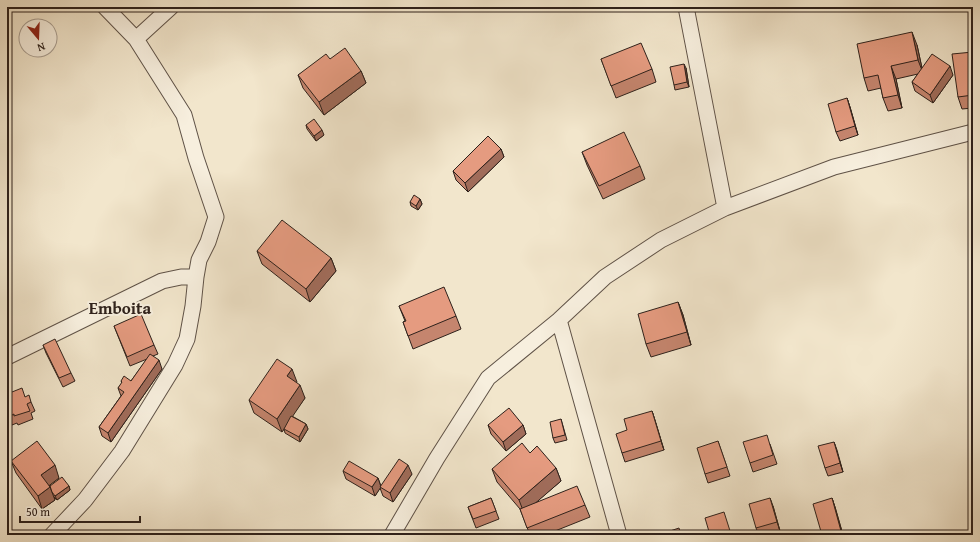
<svg xmlns="http://www.w3.org/2000/svg" width="980" height="542" viewBox="0 0 980 542" font-family="'Gentium Book Plus',serif">
<style>
.lines{fill:none;stroke-linecap:round;stroke-linejoin:round}
.street-casing{stroke:#5f5247;stroke-width:17}
.street{stroke:#f7efde;stroke-width:15}
.wall{fill:#c5856e;stroke:#2e211b}
.shaded-wall{fill:#a06c5a;stroke:#2e211b}
.building{fill:#e59b80;stroke:#2e211b}
.labels{text-anchor:middle;stroke-width:4;stroke-linejoin:round;paint-order:stroke}
.quarter-label{font-size:17px;font-weight:bold;fill:#2e211b;stroke:#f7efde}
</style>
<rect width="100%" height="100%" fill="#f2e6cc"/>
<filter id="stains"><feTurbulence type="fractalNoise" baseFrequency=".005" numOctaves="4"/><feColorMatrix values="0 0 0 0 .2 0 0 0 0 .09 0 0 0 0 .02 0 0 0 .5 -.17"/></filter>
<radialGradient id="worn" r=".72"><stop offset=".6" stop-color="#630" stop-opacity="0"/><stop offset="1" stop-color="#630" stop-opacity=".3"/></radialGradient>
<g class="lines">
<g class="street-casing">
<path id="street" d="M686 7 725 208
M136 39 171 7
M559 320 619 535
M7 357 162 281 181 277H196
M52 535 85 500 122 451 175 365 187 339 193 306 196 277 199 260 208 242 216 217 196 158 184 115 136 39 105 7
M392 535 437 458 488 378 559 320 605 277 661 240 725 208 834 167 973 132"/>
</g>
<use href="#street" class="street"/>
</g>
<path class="wall" d="M973 21V108L962 109 958 97 973 52Z
M917 45 922 68 953 75 933 103 915 91 912 82 918 74 896 79 902 108 888 111 883 98 881 88 868 91 864 78Z
M330 59 361 71 366 83 324 115 303 88 298 75Z
M601 59 652 69 656 82 616 98Z
M686 68 689 87 675 90 674 85Z
M847 98 850 107 858 135 840 141 836 132Z
M306 125 324 135 316 141 307 129Z
M501 149 504 157 468 192 456 180 453 171Z
M582 152 640 166 645 179 603 199 587 165Z
M420 199 422 204 418 210 411 206 410 202Z
M257 251 331 258 336 271 310 302 262 264Z
M678 302 683 315 691 345 651 357 646 344Z
M399 306 456 316 461 329 413 349 403 322 405 321Z
M114 326 154 345 158 354 153 356 162 369 111 442 102 436 99 427 121 396 118 388 122 383 121 381H131L147 359 130 366Z
M43 345 71 373 75 381 63 387 46 353Z
M297 382 296 383 305 398 292 416 306 424 308 429 300 442 285 433 284 429 282 432 254 413 249 400Z
M7 394 25 397 31 402 35 411 31 413 33 419 18 425 17 423 12 425 8 417H7Z
M652 411 664 450 625 462 622 453 627 430Z
M561 419 567 440 555 443 553 438Z
M488 425H523L526 434 506 451 491 434Z
M718 441 730 476 708 483 705 474Z
M834 442 843 472 828 476 825 468Z
M770 444 777 464 753 472 750 463Z
M530 453 556 468 561 481 535 503 585 505 590 517 545 535H530L520 509 497 482 492 469Z
M11 461 59 478 49 485 50 486H69L70 490 57 500 54 497 55 500 42 509 16 473Z
M343 471 378 478 381 486 412 474 393 502 383 496 380 488 375 496 346 479Z
M491 498 499 519 476 528 468 507Z
M832 498 835 507 843 535H822Z
M773 506 780 531 767 535H759L756 528Z"/>
<path class="shaded-wall" d="M912 32 917 45 923 73 918 60Z
M684 64 686 68 689 87 687 82Z
M891 66 896 79 902 108 898 95Z
M950 66 953 75 933 103 930 95Z
M361 71 366 83 324 115 319 102Z
M847 98 850 107 858 135 855 126Z
M322 130 324 135 316 141 314 136Z
M501 149 504 157 468 192 465 183Z
M420 199 422 204 418 210 416 206Z
M331 258 336 271 310 302 306 289Z
M678 302 683 315 691 345 687 332Z
M159 360 162 369 111 442 108 433Z
M292 369 297 382 292 389 287 376Z
M300 385 305 398 282 432 277 419Z
M652 411 655 420 664 450 661 441Z
M306 424 308 429 300 442 299 437Z
M523 425 526 434 506 451 503 442Z
M834 442 837 450 843 472 840 463Z
M55 465 59 478 46 488 41 475Z
M408 465 412 474 393 502 390 493Z
M556 468 561 481 524 513 519 500Z
M378 478 381 487 375 496 372 487Z
M69 486 70 490 57 500 55 496Z
M50 487 55 500 42 509 38 496Z
M770 498 773 506 780 531 777 522Z
M832 498 835 507 843 535 841 531Z"/>
<path class="building" d="M969 21H973V95L958 97 952 54 973 52Z
M912 32 918 60 891 66 898 95 883 98 878 75 864 78 857 44Z
M641 43 652 69 611 86 601 59Z
M345 48 361 71 319 102 298 75 326 54 330 59Z
M932 54 950 66 930 95 912 82Z
M684 64 687 82 674 85 670 67Z
M847 98 855 126 836 132 828 104Z
M314 119 322 130 314 136 306 125Z
M624 132 640 166 599 186 582 152Z
M488 136 501 149 465 183 453 171Z
M414 195 420 199 416 206 410 202Z
M282 220 331 258 306 289 257 251Z
M444 287 456 316 408 336 403 322 406 321 399 306Z
M678 302 687 332 646 344 638 314Z
M141 314 154 345 127 357 114 326Z
M55 339 71 373 59 378 43 345Z
M150 354 159 360 108 433 99 427 124 392 118 388 122 382 121 381 124 376 131 381Z
M277 359 292 369 287 376 300 385 277 419 249 400Z
M22 388 25 397 29 395 31 402 27 404 30 411 14 416V414L8 417 7 413V394Z
M509 408 523 425 503 442 488 425Z
M652 411 661 441 622 453 616 434 627 430 624 419Z
M291 416 306 424 299 437 284 429Z
M561 419 565 435 553 438 550 422Z
M767 435 773 455 750 463 743 442Z
M37 441 55 465 41 475 50 487 38 496 11 461Z
M718 441 727 467 705 474 697 448Z
M834 442 840 463 825 468 818 446Z
M522 443 530 453 537 446 556 468 519 500 492 469Z
M399 459 408 465 390 493 380 487Z
M349 461 378 478 372 487 343 471Z
M62 477 69 486 55 496 52 492 50 486Z
M577 486 585 505 527 528 520 509Z
M491 498 496 511 473 519 468 507Z
M770 498 777 522 756 528 749 504Z
M832 498 841 531 826 535H822L813 504Z
M724 512 731 534 727 535H710L705 518Z
M679 528 681 535H658Z"/>
<g class="labels">
<g class="quarter-label">
<text x="120" y="314">Emboita</text>
</g>
</g>
<rect width="980" height="542" fill="none" stroke="#f2e6cc" stroke-width="24"/>
<rect x="8" y="8" width="964" height="526" fill="none" stroke="#2e211b" stroke-width="2"/>
<rect x="12" y="12" width="956" height="518" fill="none" stroke="#2e211b"/>
<g transform="translate(38 38) rotate(161)"><circle r="19" fill="#f7efde" stroke="#a79d90"/>
<path d="M0-3L7 15L0 10L-7 15Z" fill="#8f2418"/>
<text y="-6" font-size="11" font-weight="bold" text-anchor="middle" fill="#2e211b">N</text>
</g>
<path d="M20 516v6h120v-6" fill="none" stroke="#2e211b" stroke-width="2"/>
<text x="26" y="516" font-size="12" fill="#2e211b" stroke="#f7efde" stroke-width="3" paint-order="stroke">50 m</text>
<rect width="100%" height="100%" filter="url(#stains)"/>
<rect width="100%" height="100%" fill="url(#worn)"/>
</svg>
